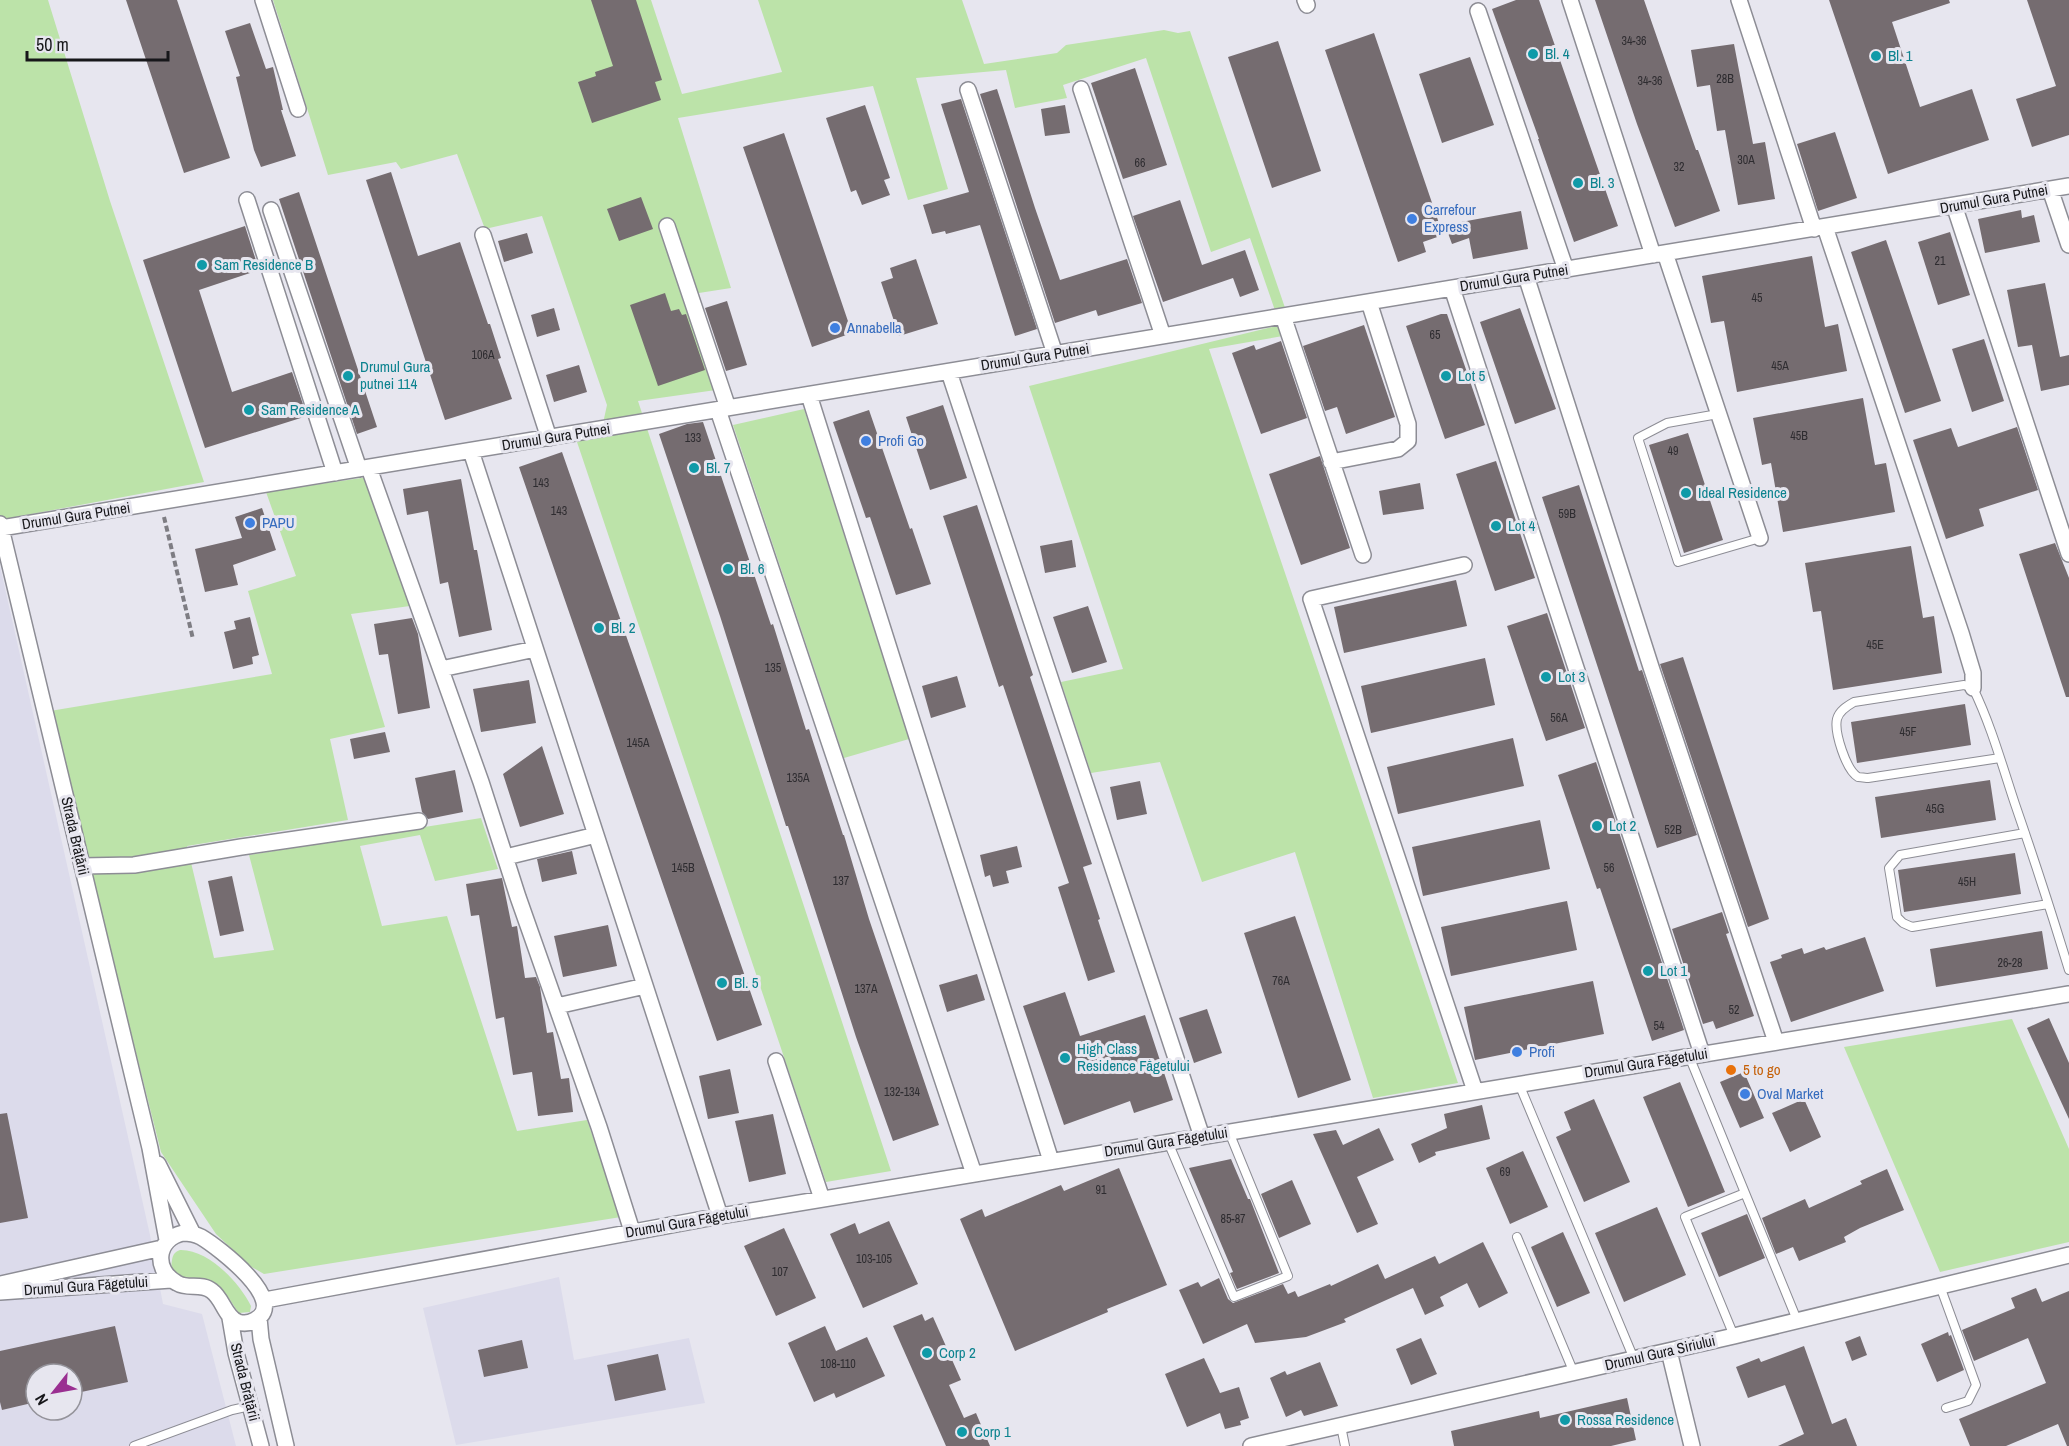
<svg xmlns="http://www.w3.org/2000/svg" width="2069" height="1446" viewBox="0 0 2069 1446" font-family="'Archivo Narrow',sans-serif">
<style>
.built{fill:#dcdbeb;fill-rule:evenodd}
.green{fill:#bce3a9}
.building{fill:#756c70}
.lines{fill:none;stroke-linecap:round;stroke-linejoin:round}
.lane-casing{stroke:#8d8d95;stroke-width:10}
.street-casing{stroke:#8d8d95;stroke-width:18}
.path{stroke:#7e7d83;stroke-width:4;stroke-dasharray:6 3;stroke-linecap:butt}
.lane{stroke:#fff;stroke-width:8}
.street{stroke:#fff;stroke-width:15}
.culture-dot{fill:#0f9aa8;stroke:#e7e6ef;stroke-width:2}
.shop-dot{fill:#3f7fe0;stroke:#e7e6ef;stroke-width:2}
.food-dot{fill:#e8710a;stroke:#e7e6ef;stroke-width:2}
.labels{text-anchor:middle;stroke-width:6;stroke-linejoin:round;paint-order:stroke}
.number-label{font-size:12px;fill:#2e2c30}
.culture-label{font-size:15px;fill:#0d838f;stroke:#e7e6ef;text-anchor:start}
.street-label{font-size:15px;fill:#17171a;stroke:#e7e6ef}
.shop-label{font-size:15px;fill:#366cbe;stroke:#e7e6ef;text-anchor:start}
.food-label{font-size:15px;fill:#c56008;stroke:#e7e6ef;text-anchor:start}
</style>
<rect width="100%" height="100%" fill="#e7e6ef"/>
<path class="built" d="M0 566 150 1235 163 1304 202 1314 236 1446H0ZM36 1374H72V1410H36Z
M559 1277 574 1360 689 1338 705 1403 456 1445 423 1308Z"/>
<path class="green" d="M0 0H48L110 201 204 482 10 518 0 530Z
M273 0H651L682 94 782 72 758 0H962L984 64 1057 53 1066 45 1164 30 1178 33 1190 31 1294 334 1209 349 1458 1083 1373 1098 1295 852 1202 882 1160 762 1091 773 1061 682 1123 669 1029 386 1280 325 1250 238 1211 252 1146 58 1063 85 1067 98 1015 108 1006 70 916 78 948 189 908 200 873 86 678 118 731 288 686 295 716 390 638 401 891 1171 826 1182 576 439 600 437 607 405 542 216 485 229 457 154 401 169 396 162 328 175Z
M804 409 909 739 844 758 733 425Z
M368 477 410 606 351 614 385 727 330 739 348 820 187 846 214 958 274 950 249 855 481 818 498 869 435 881 420 835 360 846 382 926 447 916 517 1131 587 1120 621 1217 264 1274 250 1266 216 1234 161 1152 50 711 272 674 248 591 296 576 266 492Z
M2012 1019 2069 1149V1242L1940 1272 1844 1047Z
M180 1250C208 1249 240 1283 251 1306L250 1312 239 1313C231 1303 226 1290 215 1285 203 1279 167 1286 172 1260 173 1254 175 1252 180 1250Z"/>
<path class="building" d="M126 0H177L230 158 184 173Z
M591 0H636L662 80 655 82 661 100 592 123 578 82 596 76 595 72 613 66Z
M1516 0H1539L1618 226 1574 242 1538 139H1539L1492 9Z
M1595 0H1644L1696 150H1698L1720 211 1675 227 1637 124Z
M1829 0H1949L1950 3 1892 22 1920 107 1972 89 1989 140 1888 174Z
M2027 0H2069V135L2032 147 2016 99 2056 86Z
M250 23 266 69 273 67 283 110H281L296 156 261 167 254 150 236 77 240 76 225 31Z
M1374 33 1443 235 1423 242 1426 252 1398 262 1325 50Z
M1278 41 1321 171 1272 188 1228 57Z
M1734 44 1753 144 1765 142 1775 199 1738 205 1725 130 1717 131 1710 85 1697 87 1691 50Z
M1470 57 1494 125 1442 143 1419 74Z
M1135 68 1167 165 1123 179 1091 83Z
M997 89 1035 208 1060 280 1127 259 1142 303 1098 316 1096 310 1055 323 980 94Z
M961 99 1037 329 1015 336 980 225 946 234 945 231 932 234 923 205 969 192 941 104Z
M865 105 890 178 884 180 890 195 862 205 856 190 851 192 826 118Z
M1065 105 1070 133 1045 136 1041 109Z
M1835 132 1857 198 1818 211 1797 144Z
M784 133 852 333 812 347 743 147Z
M391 172 418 256 460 242 488 324H490L501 358 498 359 512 399 445 420 366 180Z
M299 192 377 427 357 434 279 199Z
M641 197 653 229 619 241 607 209Z
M1180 200 1202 265 1245 250 1259 290 1240 297 1233 278 1163 302 1133 216Z
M2021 210 2022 218 2034 215 2040 242 1985 253 1978 219Z
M1521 211 1528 249 1473 259 1469 238 1452 244 1445 225Z
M245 226 259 270 199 290 232 392 292 372 307 416 205 448 143 260Z
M1950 232 1970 295 1938 305 1918 242Z
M527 233 533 253 504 262 498 241Z
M1886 240 1941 401 1905 413 1851 252Z
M1812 256 1825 327 1838 324 1847 371 1737 392 1724 321 1711 323 1702 276Z
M916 259 938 324 899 336 881 282 893 278 890 268Z
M2045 283 2060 357 2069 355V385L2041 391 2032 345 2018 347 2007 290Z
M665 293 671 311 679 309 682 315 686 314 705 370 658 386 630 305Z
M727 301 747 365 726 371 705 308Z
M554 308 560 330 537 337 531 315Z
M1520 308 1556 409 1515 424 1480 322Z
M1441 314H1447L1485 425 1445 439 1406 326Z
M1364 325 1395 417 1346 434 1337 407 1325 411 1303 346Z
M1984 339 2004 401 1972 412 1952 349Z
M1281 341 1307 418 1261 434 1232 353 1254 345 1256 350Z
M579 365 587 392 554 402 546 375Z
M1863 398 1875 465 1886 463 1895 512 1783 532 1771 463 1762 465 1753 418Z
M943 405 967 478 930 490 906 417Z
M869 410 910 529 912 528 931 584 896 595 870 517 866 518 833 422Z
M703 422 771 625 773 624 806 730 809 729 843 835H844L869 919 939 1125 893 1141 856 1037 788 826H786L720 616 659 434 687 424Z
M2017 427 2038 490 1979 509 1984 526 1946 539 1913 440 1951 428 1958 447Z
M1688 433 1723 540 1684 553 1649 445Z
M562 452 762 1025 717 1041 519 467Z
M1320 456 1350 548 1301 565 1269 474Z
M1496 461 1535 578 1495 591 1456 474Z
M461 479 474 550H477L492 630 459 637 448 582 440 584 428 511 407 515 403 489Z
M1420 483 1424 509 1383 515 1379 491Z
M1579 485 1639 671 1642 670 1697 835 1657 848 1542 497Z
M977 505 1033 675 1030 677 1092 864 1083 867 1100 919 1098 920 1115 972 1088 981 1058 887 1069 883 1003 685 999 687 943 516Z
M262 508 276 550 233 565 238 585 205 592 195 549 242 538 235 517Z
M1072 540 1076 567 1045 573 1040 546Z
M2055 543 2069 578V697H2066L2019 554Z
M1911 546 1923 618 1934 616 1942 673 1833 690 1821 611 1813 612 1805 563Z
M1456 580 1467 626 1344 653 1334 607Z
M1088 606 1107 662 1072 673 1053 617Z
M1547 613 1585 728 1546 741 1507 626Z
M250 617 259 655 252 657 253 664 233 669 224 632 236 629 234 621Z
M412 618 418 634 430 708 398 714 388 654 379 655 374 624Z
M1683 657 1769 919 1748 927 1660 664Z
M1485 658 1495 705 1371 733 1361 686Z
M957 676 966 707 931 718 922 686Z
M529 680 536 723 481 732 473 689Z
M1965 704 1971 745 1857 763 1851 722Z
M385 732 390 752 354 759 350 739Z
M1513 738 1524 786 1398 814 1387 767Z
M542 746 564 814 520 827 503 774Z
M1596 762 1684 1030 1652 1041 1600 888 1597 889 1558 775Z
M455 770 463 812 428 819 422 812 415 778Z
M1990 780 1996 820 1881 838 1875 797Z
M1140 781 1147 814 1117 820 1110 787Z
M1540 820 1550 869 1423 896 1412 847Z
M1017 846 1022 867 1006 871 1009 883 993 887 990 875 985 877 980 855Z
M572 851 577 874 542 882 537 859Z
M2015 853 2021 894 1904 912 1898 870Z
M232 876 244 931 220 936 208 881Z
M502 878 512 927 517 926 525 978 536 977 540 987 547 1033 553 1032 561 1079 569 1078 573 1112 538 1116 532 1072 513 1075 504 1017 496 1019 479 915 471 916 466 884Z
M1567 901 1577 950 1451 976 1441 927Z
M1722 912 1729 933 1726 934 1754 1016 1716 1029 1713 1021 1703 1024 1672 929Z
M1295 916 1351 1080 1298 1098 1244 933Z
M608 925 617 966 563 977 554 936Z
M2042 931 2048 969 1936 987 1930 949Z
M1865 937 1884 991 1791 1022 1770 962 1782 958 1781 955 1802 948 1804 954 1824 947 1826 950Z
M977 974 985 1000 947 1012 939 985Z
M1593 981 1604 1034 1475 1060 1464 1007Z
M1065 992 1080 1036 1145 1015 1173 1100 1134 1113 1130 1101 1064 1125 1023 1006Z
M1207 1009 1222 1053 1194 1063 1179 1018Z
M2049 1018 2069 1063V1119L2027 1028Z
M730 1069 739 1113 708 1119 699 1076Z
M1744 1072 1764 1118 1740 1128 1720 1082Z
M1680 1082 1725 1192 1688 1207 1643 1097Z
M1594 1099 1630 1182 1584 1202 1556 1137 1571 1130 1564 1112Z
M1804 1099 1821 1137 1790 1152 1772 1113Z
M1482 1105 1490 1139 1435 1152 1436 1155 1419 1163 1411 1144 1447 1128 1444 1114Z
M7 1113 28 1218 0 1223V1114Z
M773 1114 786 1174 749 1182 735 1121Z
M1379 1128 1394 1160 1357 1177 1378 1224 1357 1233 1313 1134 1336 1130 1343 1145Z
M1523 1151 1548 1207 1510 1224 1486 1168Z
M1231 1159 1248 1199H1250L1279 1273 1237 1289 1230 1273 1233 1272 1189 1168Z
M1119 1168 1167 1285 1107 1309 1108 1312 1015 1351 960 1219 982 1209 985 1217 1061 1185 1064 1191Z
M1887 1169 1904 1210 1860 1228 1844 1237 1846 1242 1799 1261 1793 1247 1776 1254 1762 1218 1805 1199 1809 1208 1862 1184 1860 1181Z
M1292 1180 1311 1224 1279 1238 1261 1194Z
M1657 1207 1686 1275 1624 1302 1595 1233Z
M1747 1214 1765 1258 1719 1277 1701 1233Z
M889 1221 918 1284 863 1308 830 1234 855 1223 859 1234Z
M784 1228 816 1298 776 1316 744 1246Z
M1563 1232 1590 1293 1557 1307 1531 1247Z
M1483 1242 1508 1293 1479 1308 1467 1283 1440 1297 1444 1306 1425 1315 1413 1288 1344 1319 1346 1322 1306 1337 1255 1343 1247 1324 1203 1344 1179 1290 1198 1282 1201 1287 1219 1278 1228 1299 1233 1303 1283 1284 1288 1294 1295 1291 1298 1297 1330 1284 1331 1286 1378 1264 1385 1279 1435 1256 1439 1264Z
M2036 1288 2042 1302 2069 1291V1446H2067L2058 1424 2006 1446H1970L1959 1419 2046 1383 2028 1338 1974 1361 1962 1330 2015 1308 2011 1298Z
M922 1314 925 1321 933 1317 961 1380 949 1385 964 1418 976 1413 990 1446H946L893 1326Z
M115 1326 128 1382 72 1394V1374H36V1402L2 1410 0 1402V1351Z
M825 1326 836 1351 867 1337 885 1376 836 1398 834 1393 814 1402 788 1343Z
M1948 1332 1949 1336 1951 1335 1964 1370 1937 1382 1921 1344Z
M1860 1336 1867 1355 1852 1361 1845 1342Z
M1421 1338 1437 1374 1411 1385 1396 1349Z
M522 1340 528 1368 484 1377 478 1350Z
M1804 1346 1832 1424 1846 1418 1857 1446H1778L1804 1434 1785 1385 1748 1398 1736 1367 1759 1358 1761 1362Z
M658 1354 666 1390 615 1401 607 1365Z
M1204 1358 1220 1393 1239 1387 1249 1418 1240 1421 1241 1425 1225 1429 1220 1413 1187 1427 1165 1374Z
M1320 1362 1338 1406 1304 1416 1301 1410 1286 1417 1270 1378 1285 1371 1287 1375Z
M1627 1398 1636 1440 1611 1446H1454L1451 1431 1539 1411 1540 1418Z"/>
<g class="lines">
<g class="lane-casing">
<path id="lane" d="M1718 414 1667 423 1638 438 1678 562 1760 538
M2000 758 1868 778C1867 778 1859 777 1858 777 1846 770 1834 732 1837 719 1839 711 1847 706 1854 702L1964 685 1973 688C1991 725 2002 765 2015 804 2034 859 2052 914 2069 970
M2025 833 1900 855 1889 868 1897 917 1903 923 1912 927 2048 904
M1689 1056 1797 1320
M1519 1084 1634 1359
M1168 1142 1234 1297 1288 1276 1229 1132
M1517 1237 1574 1373
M1940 1286 1976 1385 1968 1401 1946 1408
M1734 1336 1685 1217 1745 1193
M1341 1426 1345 1446
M134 1446 232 1410 250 1406"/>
</g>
<g class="street-casing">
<path id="street" d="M263 0 298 109
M1305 0 1307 5
M1570 0 1653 255
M1739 0 1814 229
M1478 11 1566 270
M1081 89 1163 336
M968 90 1055 354
M2050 189 2069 245
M247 200 335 473
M1954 205 2069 554
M271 210 359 469
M667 226 728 408
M1825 227 1961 633 1973 673V688
M483 235 549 438
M1665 253 1760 538
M1526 276 1651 667 1776 1042
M1452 288 1702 1054
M1283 316 1363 555
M949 372 1202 1137
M809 395 1051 1161
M718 410 974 1174
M471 451 720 1216
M1331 462 1398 449 1408 441V424L1369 302
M369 468 481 782 518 897 599 1127 632 1231
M0 524 150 1148 167 1240
M1 528 2069 186
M1464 565 1311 599 1475 1091
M441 669 535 649
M506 857 596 835
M82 866 134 865 241 847 419 821
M557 1006 645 986
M776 1061 822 1199
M158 1164 193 1234
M183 1233C190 1233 195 1234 201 1237 218 1247 290 1302 255 1320 250 1323 244 1324 238 1322 225 1317 223 1299 212 1291 201 1282 188 1290 177 1283 153 1270 156 1239 183 1233Z
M1 1284 162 1248
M0 1292 171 1280
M265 1300 720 1216 2069 994
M230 1318 236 1353 261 1446
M259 1318 261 1339 286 1446
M1669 1351 1692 1446
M1251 1446 1734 1336 2069 1255"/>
</g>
<path class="path" d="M164 517 193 639"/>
<use href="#lane" class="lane"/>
<use href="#street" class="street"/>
</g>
<g class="culture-dot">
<circle cx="1533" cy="54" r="6"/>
<circle cx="1876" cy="56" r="6"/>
<circle cx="1578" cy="183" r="6"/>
<circle cx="202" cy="265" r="6"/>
<circle cx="348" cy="376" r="6"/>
<circle cx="1446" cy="376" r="6"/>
<circle cx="249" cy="410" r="6"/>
<circle cx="694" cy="468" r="6"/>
<circle cx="1686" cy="493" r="6"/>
<circle cx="1496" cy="526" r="6"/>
<circle cx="728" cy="569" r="6"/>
<circle cx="599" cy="628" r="6"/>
<circle cx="1546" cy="677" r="6"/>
<circle cx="1597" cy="826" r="6"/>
<circle cx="1648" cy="971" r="6"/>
<circle cx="722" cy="983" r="6"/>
<circle cx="1065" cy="1058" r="6"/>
<circle cx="927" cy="1353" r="6"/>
<circle cx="1565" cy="1420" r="6"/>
<circle cx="962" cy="1432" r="6"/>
</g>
<g class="shop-dot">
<circle cx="1412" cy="219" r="6"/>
<circle cx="835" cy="328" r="6"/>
<circle cx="866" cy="441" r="6"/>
<circle cx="250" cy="523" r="6"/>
<circle cx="1517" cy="1052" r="6"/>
<circle cx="1745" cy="1094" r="6"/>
</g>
<circle class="food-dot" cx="1731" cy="1070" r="6"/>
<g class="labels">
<g class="number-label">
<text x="1634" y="45">34-36</text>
<text x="1725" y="83">28B</text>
<text x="1650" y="85">34-36</text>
<text x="1746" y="164">30A</text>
<text x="1140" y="167">66</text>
<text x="1679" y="171">32</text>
<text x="1940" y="265">21</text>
<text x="1757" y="302">45</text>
<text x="1435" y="339">65</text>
<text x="483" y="359">106A</text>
<text x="1780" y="370">45A</text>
<text x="1799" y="440">45B</text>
<text x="693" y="442">133</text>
<text x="1673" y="455">49</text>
<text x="541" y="487">143</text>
<text x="559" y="515">143</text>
<text x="1567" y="518">59B</text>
<text x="1875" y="649">45E</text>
<text x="773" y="672">135</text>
<text x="1559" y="722">56A</text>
<text x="1908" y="736">45F</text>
<text x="638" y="747">145A</text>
<text x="798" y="782">135A</text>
<text x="1935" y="813">45G</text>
<text x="1673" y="834">52B</text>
<text x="683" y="872">145B</text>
<text x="1609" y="872">56</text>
<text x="841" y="885">137</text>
<text x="1967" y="886">45H</text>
<text x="2010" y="967">26-28</text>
<text x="1281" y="985">76A</text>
<text x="866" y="993">137A</text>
<text x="1734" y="1014">52</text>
<text x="1659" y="1030">54</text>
<text x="902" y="1096">132-134</text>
<text x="1505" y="1176">69</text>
<text x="1101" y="1194">91</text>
<text x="1233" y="1223">85-87</text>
<text x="874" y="1263">103-105</text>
<text x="780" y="1276">107</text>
<text x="838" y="1368">108-110</text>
</g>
<g class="culture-label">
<text x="1545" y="59">Bl. 4</text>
<text x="1888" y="61">Bl. 1</text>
<text x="1590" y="188">Bl. 3</text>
<text x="214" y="270">Sam Residence B</text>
<text x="360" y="372">Drumul Gura<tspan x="360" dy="17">putnei 114</tspan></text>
<text x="1458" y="381">Lot 5</text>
<text x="261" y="415">Sam Residence A</text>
<text x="706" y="473">Bl. 7</text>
<text x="1698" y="498">Ideal Residence</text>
<text x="1508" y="531">Lot 4</text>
<text x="740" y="574">Bl. 6</text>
<text x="611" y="633">Bl. 2</text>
<text x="1558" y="682">Lot 3</text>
<text x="1609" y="831">Lot 2</text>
<text x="1660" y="976">Lot 1</text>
<text x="734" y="988">Bl. 5</text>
<text x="1077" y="1054">High Class<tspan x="1077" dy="17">Residence Făgetului</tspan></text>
<text x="939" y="1358">Corp 2</text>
<text x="1577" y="1425">Rossa Residence</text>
<text x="974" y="1437">Corp 1</text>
</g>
<g class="street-label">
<text transform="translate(1994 199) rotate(-10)" y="5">Drumul Gura Putnei</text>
<text transform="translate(1514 278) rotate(-9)" y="5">Drumul Gura Putnei</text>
<text transform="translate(1035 357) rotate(-9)" y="5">Drumul Gura Putnei</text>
<text transform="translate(556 437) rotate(-9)" y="5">Drumul Gura Putnei</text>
<text transform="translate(76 516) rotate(-9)" y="5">Drumul Gura Putnei</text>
<text transform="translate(75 836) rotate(77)" y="5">Strada Brățării</text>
<text transform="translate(1646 1063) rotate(-9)" y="5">Drumul Gura Făgetului</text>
<text transform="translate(1166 1142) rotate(-9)" y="5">Drumul Gura Făgetului</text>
<text transform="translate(687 1222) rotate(-10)" y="5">Drumul Gura Făgetului</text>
<text transform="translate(86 1286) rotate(-4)" y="5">Drumul Gura Făgetului</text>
<text transform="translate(1660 1353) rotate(-13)" y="5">Drumul Gura Siriului</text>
<text transform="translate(245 1382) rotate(76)" y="5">Strada Brățării</text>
</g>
<g class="shop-label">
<text x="1424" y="215">Carrefour<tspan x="1424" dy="17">Express</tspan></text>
<text x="847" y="333">Annabella</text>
<text x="878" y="446">Profi Go</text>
<text x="262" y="528">PAPU</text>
<text x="1529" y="1057">Profi</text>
<text x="1757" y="1099">Oval Market</text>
</g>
<g class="food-label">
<text x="1743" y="1075">5 to go</text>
</g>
</g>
<g transform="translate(54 1392) rotate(239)"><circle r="28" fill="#e7e6ef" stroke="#94939a" stroke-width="1.5"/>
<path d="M0-4.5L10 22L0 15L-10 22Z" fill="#9a2f91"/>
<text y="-9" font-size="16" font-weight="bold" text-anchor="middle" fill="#17171a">N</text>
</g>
<path d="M27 51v9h141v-9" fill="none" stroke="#17171a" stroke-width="3"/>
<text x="36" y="51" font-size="18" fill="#17171a" stroke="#e7e6ef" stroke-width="4.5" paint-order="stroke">50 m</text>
</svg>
